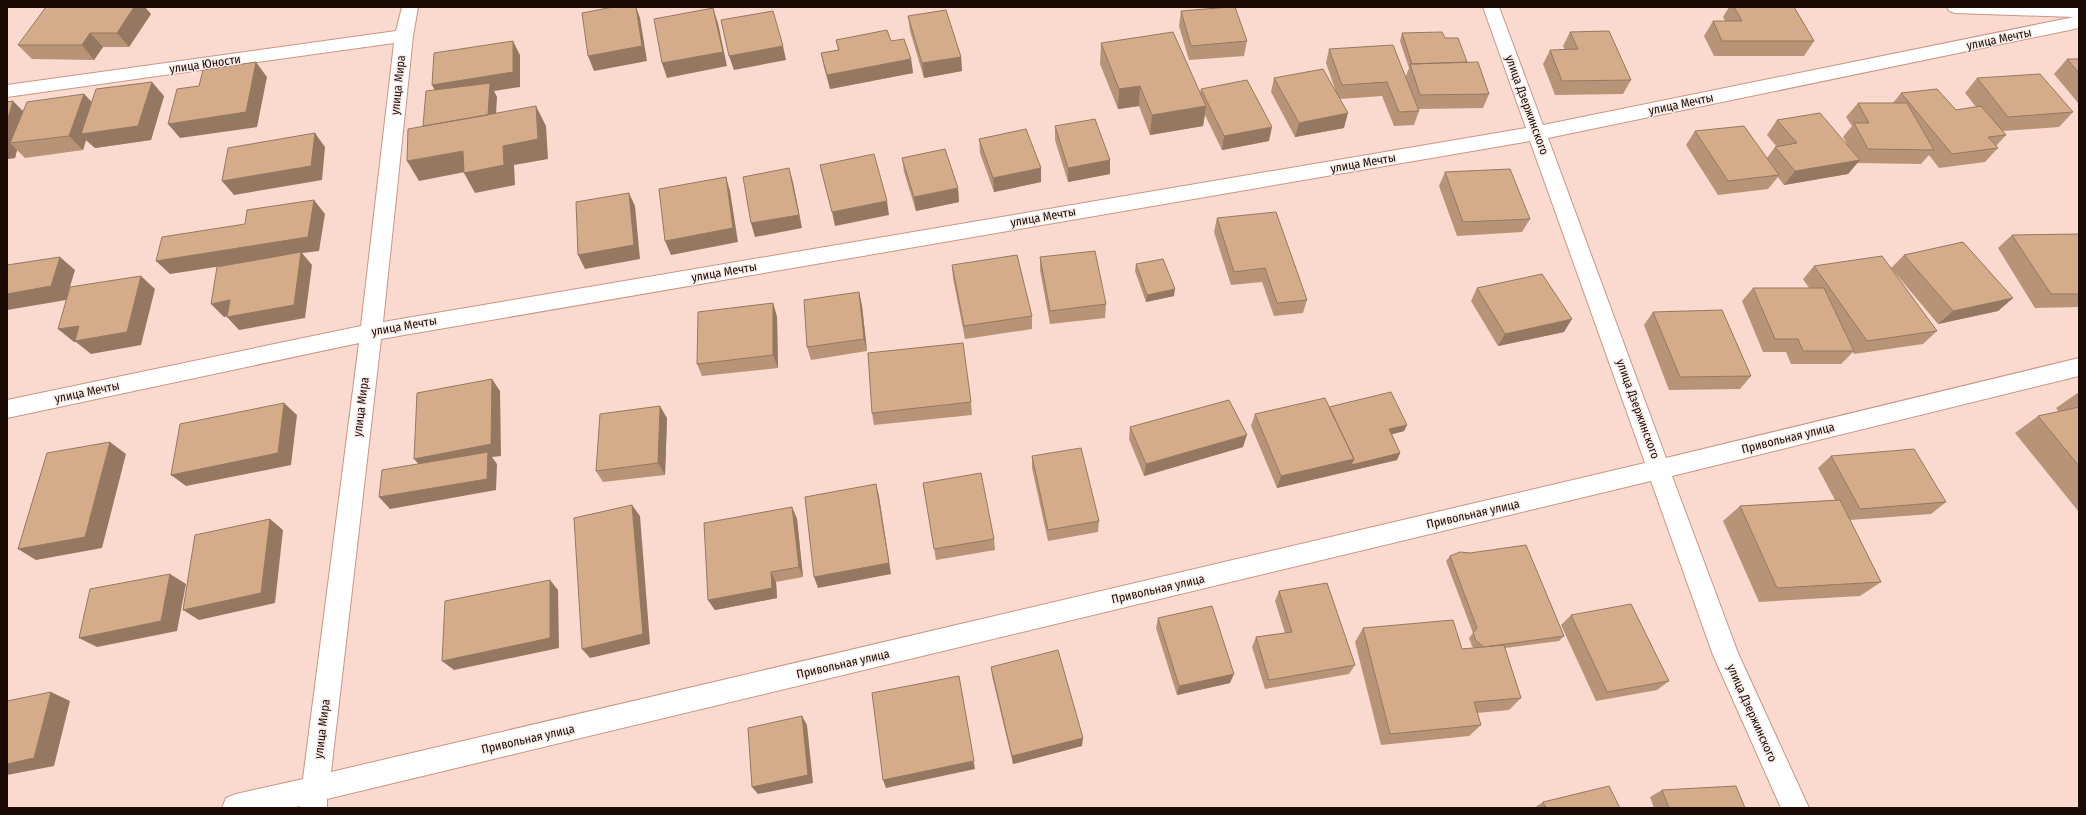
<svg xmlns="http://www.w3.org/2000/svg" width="2086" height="815" viewBox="0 0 2086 815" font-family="'Fira Sans Condensed',sans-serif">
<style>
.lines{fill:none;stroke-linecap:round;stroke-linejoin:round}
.minor-casing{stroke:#c99684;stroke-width:2}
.minor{fill:#fff;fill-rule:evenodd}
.wall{fill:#b79477}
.shaded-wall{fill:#957861}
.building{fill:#d5ac8a;stroke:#957861}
.labels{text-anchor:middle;stroke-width:3;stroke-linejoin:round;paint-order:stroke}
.street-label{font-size:12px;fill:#1c0b05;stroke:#f7ece8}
</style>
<rect width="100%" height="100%" fill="#fad9ce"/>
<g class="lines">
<g class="minor-casing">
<path id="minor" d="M402 7H418L413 36 383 322 1526 128 1483 7H1499L1543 125 2074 17 1955 13 1949 11 1947 7H2079V28L1548 138 1666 458 2079 358V376L1672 476 1738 653 1809 808H1781L1713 655 1651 481 327 799V808H299L300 806 292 808H222L226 798 236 794 303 779 359 343 7 418V400L361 326 394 43 7 97V85L396 31ZM1530 141 1645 463 331 772 381 339Z"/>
</g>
<use href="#minor" class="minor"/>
</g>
<path class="wall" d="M1729 7H1794L1814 41 1804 56H1714L1704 36 1713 21H1725L1723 17Z
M1181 11 1247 41 1244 56 1189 60 1179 26Z
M151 14 129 47H103L94 60 32 59 18 45Z
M908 16 961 57 962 71 924 78 910 31Z
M1570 32 1631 80 1623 94 1555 95 1543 64 1550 50H1565L1563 46Z
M1402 33 1445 38 1467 62 1489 94 1483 108 1419 109V111L1414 125 1394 126 1382 96 1340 99 1344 128 1295 137 1271 92 1274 78 1335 89 1326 63 1329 49 1406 76 1409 68 1400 41Z
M836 40 891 41 911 59 913 73 830 89 824 68 821 53 838 50Z
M1101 43 1200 93 1201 89 1269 141 1222 150 1205 115 1203 126 1150 135 1139 106 1118 109 1100 64Z
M2067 59H2079V104L2054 74Z
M1977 78 2073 112 2059 127 2003 131 2006 135 1996 146 1998 148 1985 162 1939 168 1929 155 1921 164 1857 163 1848 174 1784 185 1778 177 1768 189 1718 195 1686 145 1695 131 1767 158 1775 147H1777L1767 135 1777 120 1847 144 1843 137 1852 126 1846 117 1858 103H1893L1901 93 1956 110 1976 107 1965 93Z
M84 94 92 102 164 96 151 140 95 148 86 140 83 150 25 158 17 150 15 158 7 159V102L23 111Z
M1055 126 1110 160V174L1068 182 1055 140Z
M979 139 1041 182 994 192 980 153Z
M902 158 958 188 959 202 916 211 904 172Z
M1445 172 1530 219 1522 232 1457 236 1439 186Z
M1217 218 1307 300 1303 313 1274 316 1262 282 1231 285 1214 232Z
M2079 234V307L2035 308 1998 248 2012 235Z
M1904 255 2013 298 1998 311 1938 324 1891 268Z
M1040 257 1106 304 1105 318 1050 324 1040 270Z
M1136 264 1174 296 1146 302 1135 271Z
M952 265 1032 316V329L965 339 953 278Z
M1814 266 1937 331 1923 344 1854 354 1853 352 1841 364H1791L1786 352H1763L1742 301 1753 288H1809L1803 279Z
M1477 288 1564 332 1498 346 1471 301Z
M859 292 862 306 867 351 811 360 807 347Z
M773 303 777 317 778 368 702 376 697 364Z
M1653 312 1751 376 1740 389 1669 390 1644 325Z
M2079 392V512L2015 433 2038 416 2059 412 2056 408Z
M971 402 972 415 874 425 872 413Z
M1329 407 1407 425 1404 431 1392 434 1400 453 1397 460 1277 488 1251 426 1255 414Z
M667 418 665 475 603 482 596 471Z
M1130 427 1243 447 1144 476 1129 439Z
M1032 456 1099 521 1098 532 1048 541 1032 468Z
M1831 456 1946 502 1931 514 1850 520 1881 582 1860 596 1759 602 1723 521 1740 506 1835 500 1818 468Z
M923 483 994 539 995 550 936 560Z
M792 507 797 519 803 577 776 582 777 598 715 610 708 600Z
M1450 556 1564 636 1559 641 1505 648 1521 698 1509 710 1477 713 1481 725 1469 736 1381 745 1355 642 1363 628 1462 649 1474 648 1472 646 1469 638 1473 633 1446 561Z
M1279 591 1355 665 1349 674 1265 689 1252 647 1256 637 1285 633 1275 601Z
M1571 615 1669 681 1657 690 1596 701 1561 625Z
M1158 618 1230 683 1177 695 1156 628Z
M991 667 1082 746 1013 764 992 676Z
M1662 790 1745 808H1654L1650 797Z
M1543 802 1620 808H1534Z"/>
<path class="shaded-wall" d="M134 7H145L151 14 129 47 117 33Z
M636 7 640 18 647 61 594 71 588 56Z
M713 8 718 23 727 66 667 78 662 63Z
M90 33 103 47 94 60 82 45Z
M513 41 520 55V87L494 91 497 97 495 131 440 100 432 85Z
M783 46 786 60 734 70 729 56Z
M961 57 962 71 924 78 922 63Z
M911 59 913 73 830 89 827 75Z
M256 62 267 77 257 127 180 138 168 124Z
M152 82 164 96 151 140 95 148 86 140 83 150 69 136 84 94 97 108Z
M1140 86 1139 106 1118 109 1119 89Z
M13 101 27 115 10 143 17 150 15 158 7 159V122Z
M536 106 546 126 548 159 514 165 515 185 475 193 464 173 503 146Z
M1206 106 1203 126 1150 135 1152 115Z
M1348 113 1344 128 1295 137 1299 123Z
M1272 127 1269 141 1222 150 1224 136Z
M315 133 325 147 322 180 234 195 222 181Z
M463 151 475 170 419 181 407 161Z
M1110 160V174L1068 182V168Z
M1860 160 1848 174 1784 185 1795 171Z
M789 168 793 182 802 228 755 237 751 223Z
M1041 168V182L994 192 993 178Z
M726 177 730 191 738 242 671 255 665 241Z
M958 188 959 202 916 211 914 197Z
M629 193 635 206 640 259 585 269 578 255Z
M314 200 325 214 319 251 302 253 312 265 305 318 239 330 227 317 300 254 170 274 156 261Z
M887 201 889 215 835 226 832 212Z
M60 257 75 270 66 300 7 310V294Z
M141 276 155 289 141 345 91 354 76 342H74L58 329Z
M1175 289 1174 296 1146 302 1147 295Z
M859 292 862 306 867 351 864 339Z
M2013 298 1998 311 1938 324 1953 311Z
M230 300 242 313 224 317 211 304Z
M773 303 777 317 778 368 773 355Z
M1572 319 1564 332 1498 346 1505 334Z
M492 379 500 391 501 456 492 457 497 464 496 490 390 509 379 497 425 471 414 459Z
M284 403 297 415 291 465 186 486 171 475Z
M660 406 667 418 665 475 658 463Z
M1407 425 1404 431 1386 436 1389 429Z
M1247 435 1243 447 1144 476 1146 464Z
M110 442 126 454 102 548 36 560 18 549Z
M1400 453 1397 460 1277 488 1281 476 1354 459Z
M876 484 879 496 891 574 818 588 814 577Z
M632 505 640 516 650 644 590 658 582 649Z
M792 507 797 519 803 577 799 567Z
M270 519 283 530 275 603 199 620 183 610Z
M771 572 776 582 777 598 715 610 708 600Z
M170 574 186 584 177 631 97 647 79 638Z
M550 580 558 590 559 648 454 670 442 661Z
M1234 674 1230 683 1177 695 1179 686Z
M959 676 975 769 886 788 883 780Z
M51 692 70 701 54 766 7 775V764Z
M802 716 807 725 813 783 758 794 752 787Z
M1083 738 1082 746 1013 764 1012 756Z"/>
<path class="building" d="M46 7H134L117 33H90L82 45H18Z
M613 7H636L642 46 588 56 582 13Z
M1230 7H1235L1247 41 1191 46 1181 11Z
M1734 7H1794L1814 41H1722L1713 21H1742Z
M713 8 723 52 662 63 654 19Z
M946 10 961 57 922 63 908 16Z
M773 11 783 46 729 56 721 20Z
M887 30 891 41 904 39 911 59 827 75 821 53 839 50 836 40Z
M1609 31 1631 80 1562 81 1550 50 1578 49 1570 32Z
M1173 32 1206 106 1152 115 1140 86 1119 89 1101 43Z
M1442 32 1445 38H1458L1467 62 1412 64 1402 33Z
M513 41V72L432 85 434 53Z
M1393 45 1419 111 1399 112 1387 82 1342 85 1329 49Z
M2067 59H2079V73Z
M256 62 246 112 168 124 177 89 199 86 203 70Z
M1478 62 1489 94 1420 95 1410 64Z
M1323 69 1348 113 1299 123 1274 78Z
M2040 74 2073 112 2008 117 1977 78Z
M1247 80 1272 127 1224 136 1201 89Z
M152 82 138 126 81 134 96 89Z
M490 83 488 115 423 126 426 91Z
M1937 89 1956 110 1981 106 2006 135 1988 137 1998 148 1952 154 1901 93Z
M84 94 69 136 10 143 27 102Z
M13 101 7 122V102Z
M1858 103H1907L1934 150 1868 149 1854 123H1869Z
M536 106 538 139 503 146 504 165 464 173 463 151 407 161 408 129Z
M1820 113 1860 160 1795 171 1775 147 1797 143 1777 120Z
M1095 119 1110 160 1068 168 1055 126Z
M1744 126 1779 175 1728 181 1695 131Z
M1026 129 1041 168 993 178 979 139Z
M315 133 311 166 222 181 228 148Z
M945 149 958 188 914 197 902 158Z
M874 154 887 201 832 212 820 165Z
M789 168 799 215 751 223 743 177Z
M1510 169 1530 219 1463 222 1445 172Z
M726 177 733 228 665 241 659 189Z
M629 193 634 245 578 255 576 202Z
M314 200 308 237 156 261 162 237 245 224 247 210Z
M1276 212 1307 300 1277 303 1265 268 1234 272 1217 218Z
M2079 234V294H2051L2012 235Z
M1963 242 2013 298 1953 311 1904 255Z
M1095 251 1106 304 1050 311 1040 257Z
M301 252 294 305 227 317 230 300 211 304 217 267Z
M1017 255 1032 316 964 326 952 265Z
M1882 256 1937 331 1867 341 1814 266Z
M60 257 51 286 7 294V265Z
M1163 259 1175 289 1147 295 1136 264Z
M1542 274 1572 319 1505 334 1477 288Z
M141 276 127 332 75 341 79 326 58 329 70 287Z
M1753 288H1824L1854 351H1803L1798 339H1775Z
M859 292 864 339 807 347 804 300Z
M773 303V355L697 364 698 312Z
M1722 310 1751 376 1680 377 1653 312Z
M963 343 971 402 872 413 868 353Z
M492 379 491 444 414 459 417 393Z
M1391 392 1407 425 1389 429 1400 453 1351 465 1354 459 1329 407Z
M1325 398 1354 459 1281 476 1255 414Z
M1229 400 1247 435 1146 464 1130 427Z
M284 403 278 453 171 475 180 424Z
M660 406 658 463 596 471 600 414Z
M2079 407V466L2038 416Z
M110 442 85 537 18 549 47 453Z
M1081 448 1099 521 1048 530 1032 456Z
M1914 449 1946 502 1860 509 1831 456Z
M488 452 487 479 379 497 382 470Z
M981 473 994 539 934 549 923 483Z
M876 484 889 563 814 577 805 497Z
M1840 500 1881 582 1777 588 1740 506Z
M632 505 643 634 582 649 574 518Z
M792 507 799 567 771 572 772 588 708 600 704 523Z
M270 519 261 593 183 610 195 535Z
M1526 545 1564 636 1484 647 1476 641 1473 633 1477 628 1450 556 1460 552 1470 553Z
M170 574 161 621 79 638 90 589Z
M550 580V638L442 661 445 601Z
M1327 583 1355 665 1269 680 1256 637 1292 632 1279 591Z
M1631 604 1669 681 1607 692 1571 615Z
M1212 606 1234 674 1179 686 1158 618Z
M1453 620 1462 649 1504 645 1521 698 1474 702 1481 725 1390 734 1363 628Z
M1058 650 1083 738 1012 756 991 667Z
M959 676 974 761 883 780 872 693Z
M51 692 34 758 7 764V701Z
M802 716 808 775 752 787 748 728Z
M1609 786 1620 808H1546L1543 802Z
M1736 786 1745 808H1669L1662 790Z"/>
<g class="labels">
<g class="street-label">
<text transform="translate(1999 39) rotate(-12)" y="4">улица Мечты</text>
<text transform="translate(205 64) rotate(-8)" y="4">улица Юности</text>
<text transform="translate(398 85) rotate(-84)" y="4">улица Мира</text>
<text transform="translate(1681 104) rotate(-12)" y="4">улица Мечты</text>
<text transform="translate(1527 105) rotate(70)" y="4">улица Дзержинского</text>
<text transform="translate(1363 163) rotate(-10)" y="4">улица Мечты</text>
<text transform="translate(1043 217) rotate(-10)" y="4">улица Мечты</text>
<text transform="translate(724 272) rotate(-10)" y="4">улица Мечты</text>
<text transform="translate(404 326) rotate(-10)" y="4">улица Мечты</text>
<text transform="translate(87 392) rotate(-12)" y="4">улица Мечты</text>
<text transform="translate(361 407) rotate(-83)" y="4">улица Мира</text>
<text transform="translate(1638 409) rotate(70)" y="4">улица Дзержинского</text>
<text transform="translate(1788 438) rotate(-14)" y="4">Привольная улица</text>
<text transform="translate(1473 514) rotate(-13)" y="4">Привольная улица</text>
<text transform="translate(1158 589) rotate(-13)" y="4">Привольная улица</text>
<text transform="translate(843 664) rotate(-13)" y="4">Привольная улица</text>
<text transform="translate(1752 713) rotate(66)" y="4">улица Дзержинского</text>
<text transform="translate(322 729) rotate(-83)" y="4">улица Мира</text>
<text transform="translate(528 739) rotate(-13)" y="4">Привольная улица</text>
</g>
</g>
<rect width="2086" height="815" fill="none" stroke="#1c0b05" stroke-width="16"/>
</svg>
